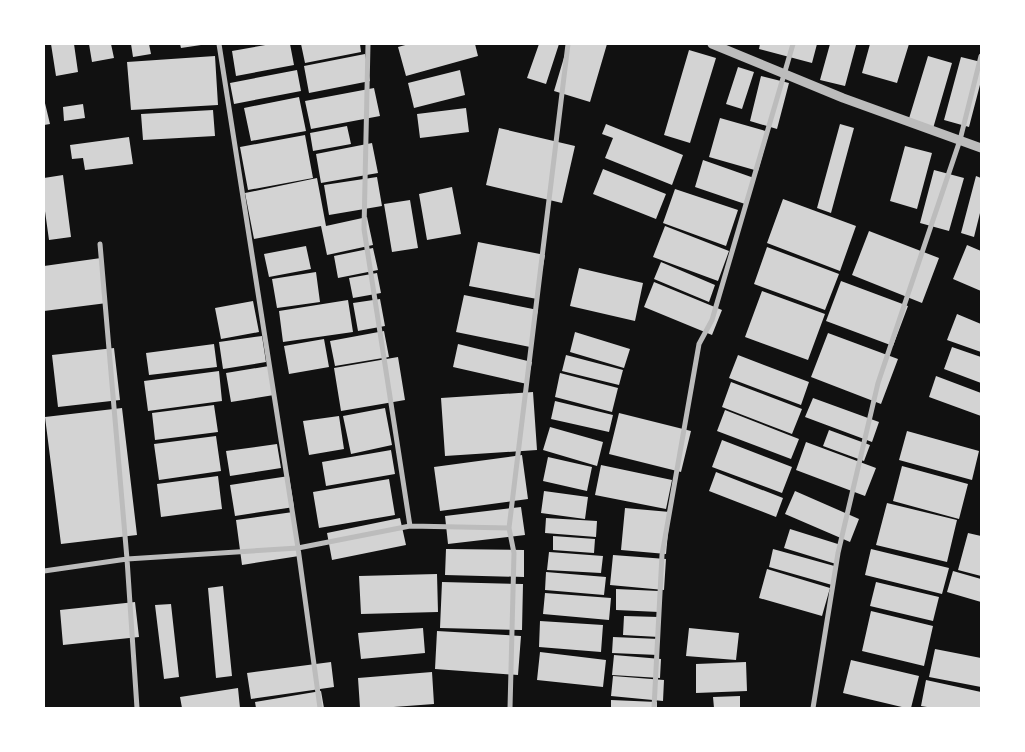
<svg xmlns="http://www.w3.org/2000/svg" width="1025" height="752" viewBox="0 0 1025 752" font-family="Poppins,sans-serif">
<style>
.building{fill:#d3d3d3}
.lines{fill:none;stroke-linecap:round;stroke-linejoin:round}
.minor{stroke:#bcbcbc;stroke-width:5}
.tertiary{stroke:#bcbcbc;stroke-width:9}
</style>
<rect width="100%" height="100%" fill="#111"/>
<path class="building" d="M51 44H74L78 72 56 76Z
M89 44H111L114 58 92 62Z
M131 44H149L151 54 133 57Z
M180 44H201V45L181 48Z
M271 44H290L294 65 236 76 232 51Z
M301 44H360L361 52 305 63Z
M409 44H475L478 56 406 76 398 47Z
M539 44H559L546 84 527 78Z
M568 44H607L590 102 554 91Z
M760 44H817L812 63 759 49Z
M830 44H851L856 45 845 86 820 80Z
M870 44H909L897 83 862 73Z
M689 50 716 58 690 143 664 135Z
M365 54 370 81 309 93 304 66Z
M215 56 218 105 131 110 127 62Z
M928 56 952 63 932 132 907 125Z
M961 57 981 62V81L969 127 944 120Z
M738 67 754 72 742 109 726 104Z
M297 70 301 91 234 104 230 83Z
M460 70 465 95 414 108 408 83Z
M761 76 789 83 777 129 750 121Z
M374 88 380 116 311 129 305 101Z
M299 97 306 131 251 141 244 108Z
M44 99 50 124 44 125Z
M83 104 85 118 64 121 63 107Z
M466 108 469 132 420 138 417 114Z
M213 110 215 136 143 140 141 114Z
M720 118 769 132 758 171 709 157Z
M606 124 683 155 672 185 605 158 613 138 602 134Z
M840 124 854 128 831 213 817 208Z
M347 126 351 144 313 151 310 133Z
M499 128 575 146 562 203 486 185Z
M305 135 313 178 248 190 240 147Z
M129 137 133 164 85 170 83 158 72 159 70 145Z
M372 143 378 173 321 183 316 154Z
M905 146 932 153 917 209 890 201Z
M703 160 754 178 745 204 695 187Z
M603 169 666 194 656 219 593 194Z
M934 170 964 178 949 231 920 223Z
M63 175 71 237 49 240 44 204V178Z
M976 176 981 178V209L974 237 961 233Z
M377 177 382 206 329 215 324 185Z
M317 178 326 226 367 217 373 245 327 255 321 226 254 239 245 193Z
M452 187 461 234 427 240 419 194Z
M675 189 738 210 726 246 663 223Z
M783 199 856 226 840 271 767 243Z
M410 200 418 248 392 252 384 204Z
M665 226 729 251 718 281 653 257Z
M869 231 939 258 922 303 852 275Z
M478 242 545 255 537 299 469 286Z
M967 245 981 251V291L953 279Z
M306 246 311 269 269 277 264 254Z
M767 247 839 274 825 310 754 284Z
M373 248 378 270 338 278 334 256Z
M101 258 107 303 44 311V266Z
M661 262 715 285 709 302 654 279Z
M579 268 643 283 635 321 570 306Z
M316 272 320 302 277 308 272 279Z
M377 273 381 293 353 298 349 278Z
M841 281 908 306 893 346 826 321Z
M654 282 722 310 712 335 644 307Z
M762 291 825 314 808 360 745 337Z
M464 295 538 310 530 347 456 332Z
M380 299 385 326 358 331 353 303Z
M348 300 353 332 283 342 279 311Z
M253 301 259 332 221 339 215 308Z
M957 314 981 324V352L947 340Z
M384 331 389 357 335 366 330 341Z
M575 332 630 349 624 368 570 352Z
M828 333 898 359 881 404 811 377Z
M262 336 266 362 223 369 219 342Z
M324 339 329 367 289 374 284 346Z
M214 344 217 367 149 375 146 353Z
M458 344 532 362 527 384 453 367Z
M952 347 981 357V383L944 369Z
M114 348 120 400 58 407 52 355Z
M566 355 623 370 619 385 562 371Z
M738 355 809 382 801 405 729 378Z
M398 357 405 400 341 411 334 368Z
M269 366 274 395 231 402 226 373Z
M219 371 222 401 148 411 144 381Z
M560 373 618 388 612 412 555 397Z
M936 376 981 393V416L929 397Z
M731 382 802 409 792 434 722 407Z
M533 392 537 450 445 456 441 398Z
M813 398 879 422 872 442 805 417Z
M555 401 613 415 609 432 551 419Z
M214 405 218 432 155 440 152 413Z
M122 408 137 535 61 544 45 417Z
M385 408 392 445 351 454 343 416Z
M725 410 799 439 791 459 717 431Z
M619 413 691 431 681 472 609 454Z
M339 416 344 449 309 455 303 421Z
M550 427 603 442 597 466 543 450Z
M829 430 870 445 864 461 823 446Z
M907 431 979 451 972 480 899 460Z
M216 436 221 471 159 480 154 444Z
M722 440 792 467 782 493 712 467Z
M806 442 876 468 865 496 796 470Z
M277 444 281 468 230 476 226 451Z
M391 450 395 474 326 486 322 462Z
M522 455 528 499 440 511 434 467Z
M548 457 592 467 587 491 543 481Z
M601 465 672 480 666 509 595 495Z
M902 466 968 484 959 519 893 501Z
M716 472 783 498 776 517 709 491Z
M218 476 222 509 161 517 157 484Z
M289 476 294 507 235 516 230 485Z
M389 479 395 515 319 528 313 492Z
M544 491 588 497 585 519 541 513Z
M795 491 859 519 850 542 785 514Z
M887 503 957 520 947 562 876 545Z
M521 507 525 535 448 544 445 516Z
M625 508 670 512 666 554 621 550Z
M293 512 299 556 242 565 236 520Z
M400 518 406 545 332 560 327 533Z
M546 518 597 521 596 537 545 533Z
M790 529 841 545 836 564 784 548Z
M968 533 981 536V576L958 570Z
M553 536 595 539 594 553 553 550Z
M446 549 524 550V577L445 575Z
M773 549 838 567 832 585 769 567Z
M871 549 949 568 942 594 865 575Z
M549 552 603 556 601 573 547 570Z
M613 555 666 559 664 590 610 585Z
M767 569 830 588 822 616 759 598Z
M953 571 981 579V602L947 592Z
M546 572 606 577 604 595 545 590Z
M437 574 438 612 361 614 359 576Z
M442 582 523 584 522 630 440 628Z
M876 582 939 597 933 621 870 606Z
M223 586 232 676 216 678 208 588Z
M616 589 659 591V612L616 610Z
M545 593 611 598 609 620 543 614Z
M135 602 139 637 63 645 60 610Z
M171 604 179 677 164 679 155 605Z
M871 611 933 626 924 666 862 651Z
M624 616 659 617V637L623 635Z
M540 621 603 625 601 652 539 647Z
M423 628 425 653 361 659 358 633Z
M689 628 739 633 736 660 686 656Z
M437 631 521 636 518 675 435 669Z
M613 637 659 639 658 655 612 653Z
M935 649 981 658V687L929 677Z
M540 652 606 660 603 687 537 680Z
M614 655 661 659 660 678 612 675Z
M851 660 919 676 911 708H906L843 693Z
M331 662 334 687 251 699 247 673Z
M746 662 747 691 696 693V664Z
M432 672 434 704 380 708H360L358 678Z
M613 676 664 680 663 701 611 696Z
M926 680 981 692V708H933L921 706Z
M238 688 240 708H182L180 697Z
M321 691 324 708H256L255 702Z
M740 696V708H714L713 697Z
M611 700 657 702V708H611Z"/>
<g class="lines">
<path class="minor" d="M219 44 298 548 320 708
M368 44 364 229 410 526
M100 244 127 559 137 708
M509 528 514 553 510 708
M44 571 127 559 298 548 410 526 509 528 568 44
M654 708 662 555 699 344 712 320 793 44
M813 708 838 553 878 383 960 140 981 56"/>
<path class="tertiary" d="M712 44 843 98 981 148"/>
</g>
<rect width="1025" height="752" fill="none" stroke="#ffffff" stroke-width="90"/>
</svg>
